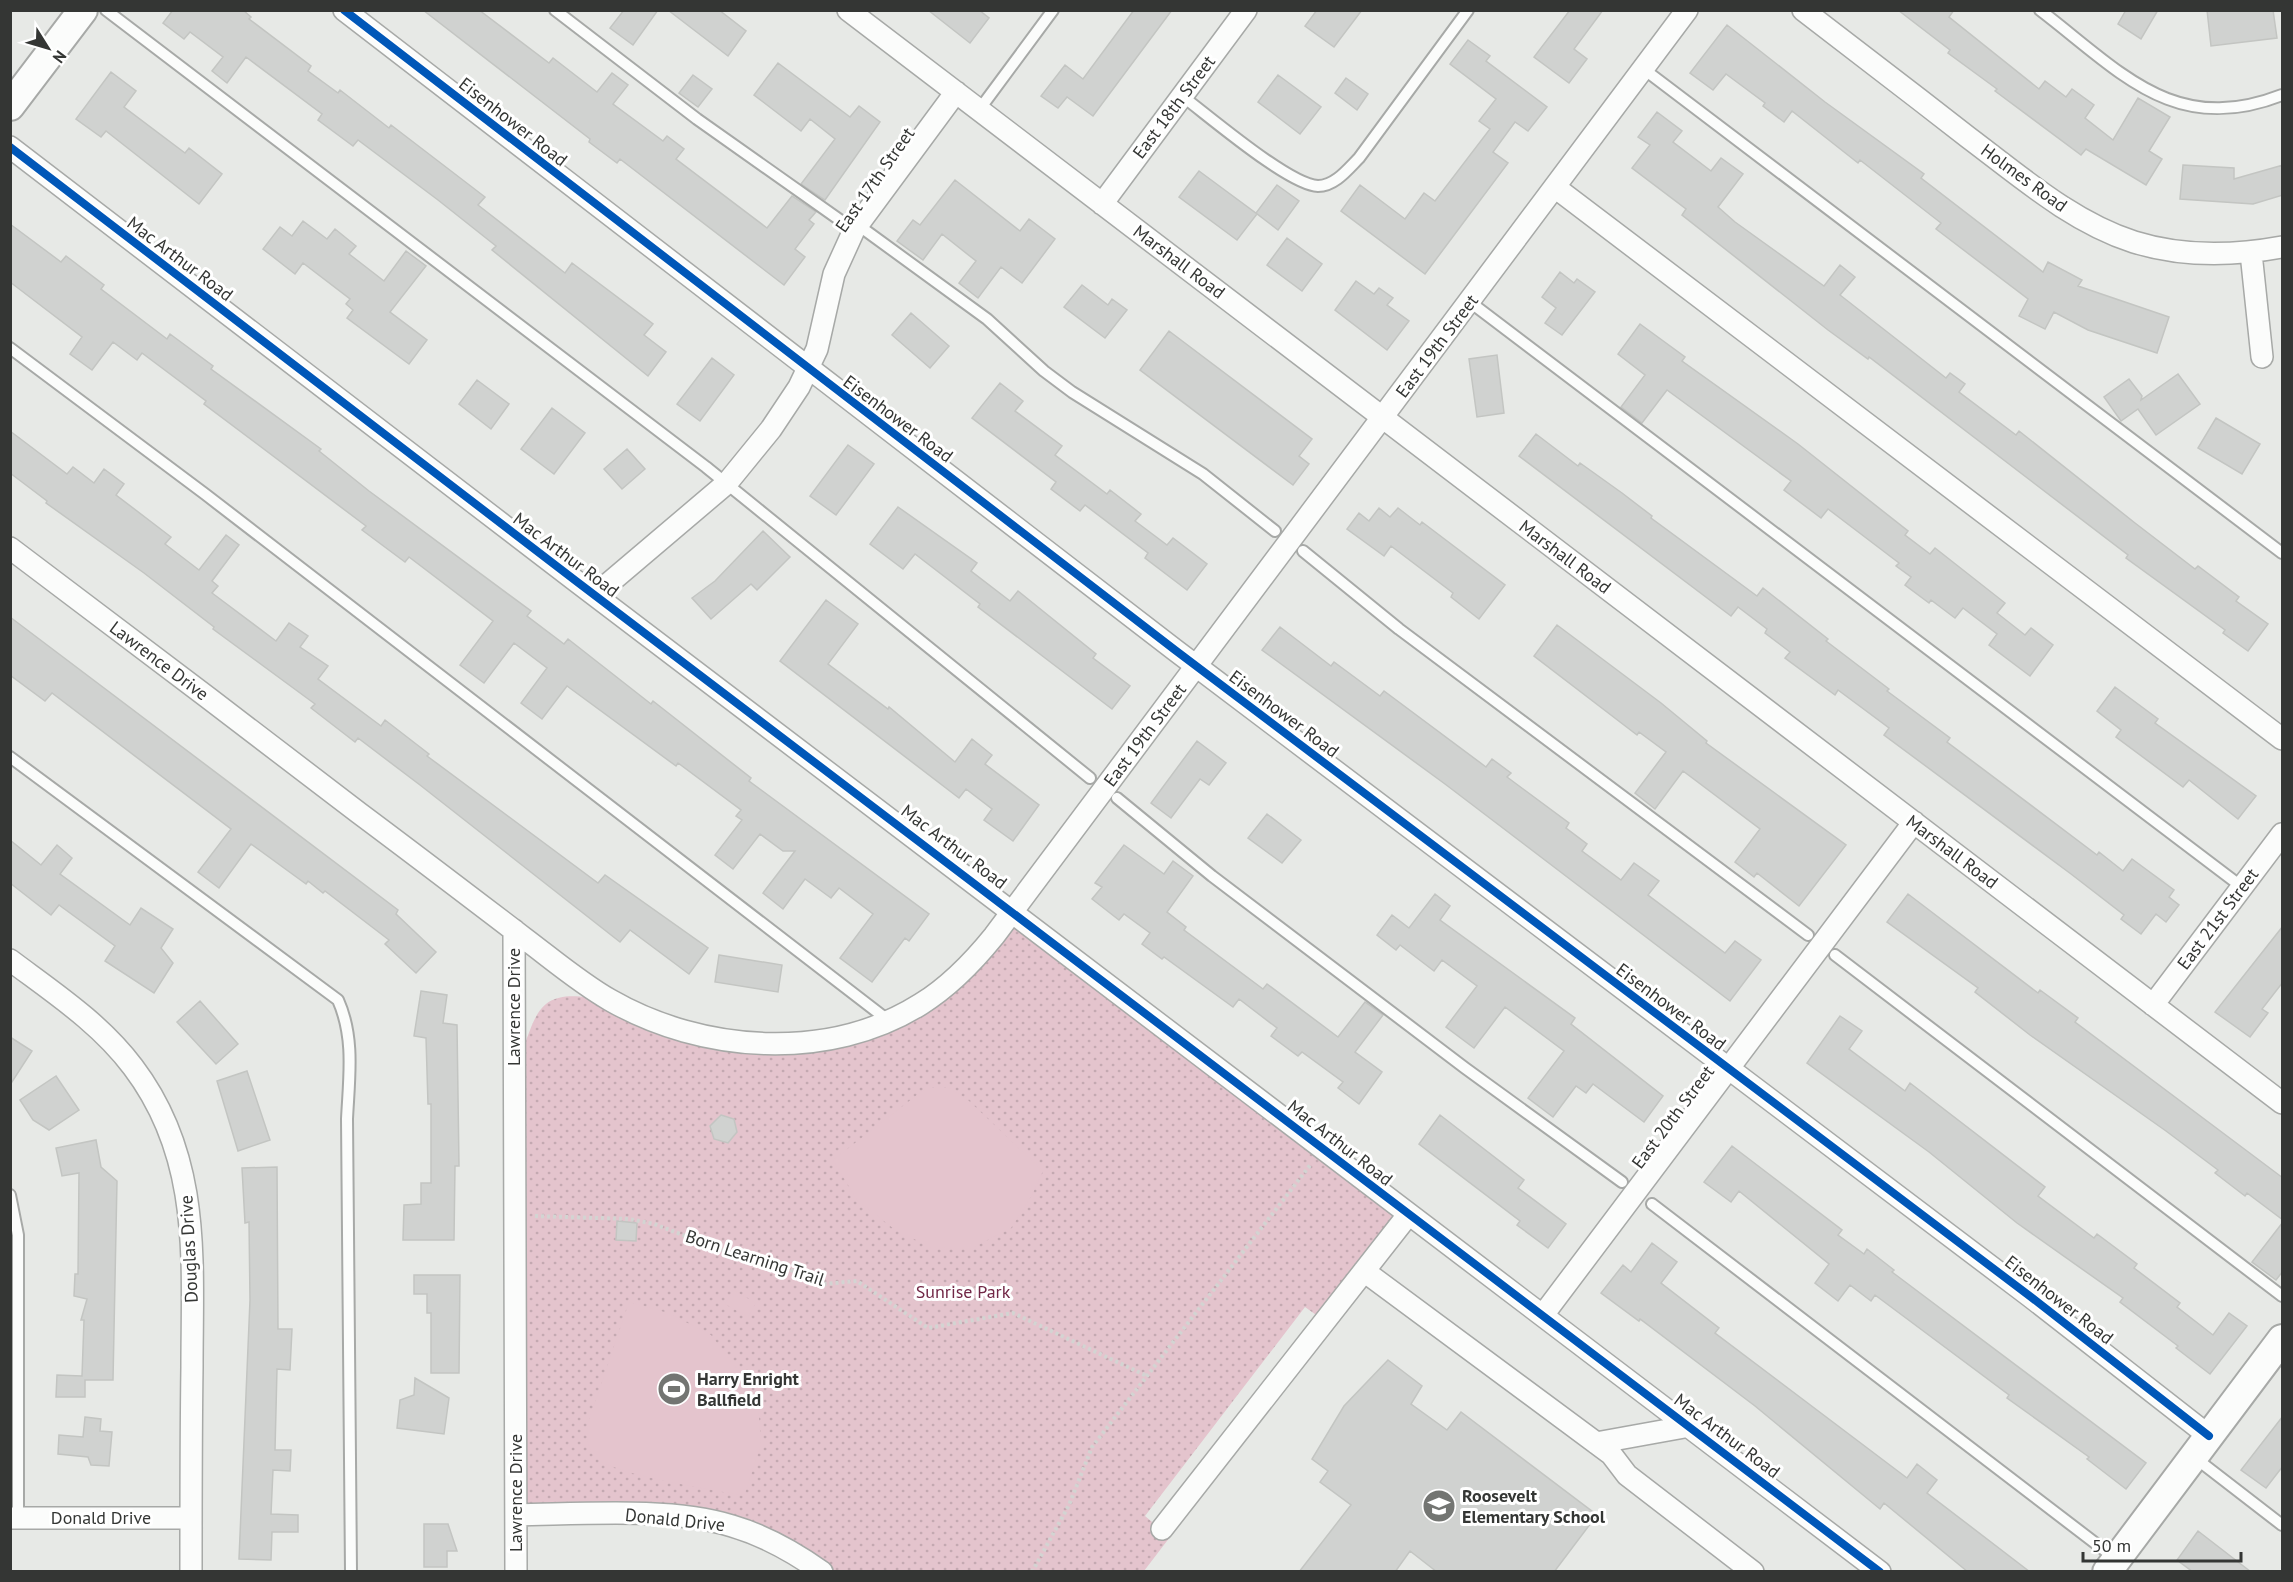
<svg xmlns="http://www.w3.org/2000/svg" width="2293" height="1582" viewBox="0 0 2293 1582" font-family="'PT Sans',sans-serif">
<style>
.grass{fill:url(#grass-dots)}
.pitch{fill:#e4c4cd}
.building{fill:#d0d2d0;stroke:#c3c5c2;stroke-width:1.5}
.lines{fill:none;stroke-linecap:round;stroke-linejoin:round}
.lane-casing{stroke:#a7a9a7;stroke-width:14}
.street-casing{stroke:#a7a9a7;stroke-width:24}
.secondary-casing{stroke:#a7a9a7;stroke-width:32}
.path{stroke:#d3d4d2;stroke-width:4;stroke-dasharray:3 3;stroke-linecap:butt}
.lane{stroke:#fbfcfb;stroke-width:10}
.street{stroke:#fbfcfb;stroke-width:21}
.secondary{stroke:#fbfcfb;stroke-width:28}
.cycleway-casing{stroke:#fff;stroke-width:11}
.cycleway{stroke:#0057b8;stroke-width:8}
.labels{text-anchor:middle;stroke-width:6;stroke-linejoin:round;paint-order:stroke}
.street-label{font-size:18px;fill:#343634;stroke:#fff}
.park-label{font-size:18px;fill:#712746;stroke:#fff}
.poi-label{font-size:18px;font-weight:bold;fill:#343634;stroke:#fff;text-anchor:start}
</style>
<defs>
<pattern id="grass-dots" width="8" height="8" patternUnits="userSpaceOnUse" patternTransform="scale(1.5)"><rect width="8" height="8" fill="#e4c4cd"/><path d="M2 2h.1M6 6h.1" fill="none" stroke="#c4a9b1" stroke-width="1.8" stroke-linecap="round"/></pattern>
</defs>
<rect width="100%" height="100%" fill="#e7e9e6"/>
<path class="grass" d="M1013 911 1408 1215 1326 1322 1305 1307 1145 1516 1170 1537 1144 1571H822L730 1525 517 1515 523 1049C537 1011 541 992 586 997L773 1044 921 1005Z"/>
<path class="pitch" d="M926 1088H949L968 1100 1043 1171 1031 1197 1011 1228 970 1249 930 1247 894 1229 857 1200 833 1160Z
M733 1290 756 1303 748 1317 725 1304Z
M629 1302 668 1313 711 1335 740 1373 758 1404 761 1444 744 1496C712 1489 618 1476 596 1458 586 1449 587 1435 588 1423Z"/>
<path class="building" d="M173 10H243L251 17 249 19 311 66 308 71 338 93 340 90 389 128 391 125 485 197 478 205 565 273 572 263 653 324 644 335 666 352 648 376 492 250 496 246 438 200 358 140 353 146 318 120 322 114 246 57 227 83 212 71 223 57 190 32 184 39 163 23Z
M423 10H479L549 63 553 58 597 92 612 73 628 85 613 104 663 141 667 136 684 149 676 159 767 228 792 196 816 212 809 220 814 224 795 249 805 257 784 285 620 159 617 163 589 142 590 139Z
M624 10H658L633 45 610 28Z
M668 10H719L746 31 728 56Z
M928 10H979L989 18 970 43Z
M1134 10H1172L1093 116 1067 97 1058 108 1041 96 1065 65 1083 79Z
M1317 10H1362L1334 47 1305 26Z
M1570 10H1603L1574 49 1587 59 1569 83 1534 57Z
M1898 10H1954L1949 17 2039 89 2045 81 2066 97 2072 89 2094 105 2085 118 2113 140 2138 98 2170 117 2149 151 2162 159 2146 185 2086 149 2081 155 1995 91 1997 89 1948 53 1950 50Z
M2126 10H2158L2141 39 2118 24Z
M2207 10H2273L2277 38 2211 46Z
M1727 25 1825 102 1924 174 1921 178 2043 272 2048 262 2082 280 2078 286 2169 317 2157 353 2088 330 2054 312 2045 329 2019 316 2028 299 1936 229 1941 223 1860 160 1858 163 1792 111 1784 122 1763 106 1765 103 1726 74 1713 90 1690 73Z
M1468 40 1490 56 1486 61 1547 107 1528 131 1515 122 1493 152 1508 163 1425 274 1341 211 1360 185 1405 219 1424 193 1435 201 1490 129 1479 121 1496 99 1450 64Z
M778 63 850 117 859 106 880 122 825 200 801 184 835 139 810 119 801 131 754 95Z
M111 72 136 91 124 107 185 153 189 148 222 174 199 204 106 131 101 137 76 119Z
M693 75 712 89 698 107 679 93Z
M1278 75 1321 107 1300 134 1258 102Z
M1346 78 1368 94 1357 110 1335 93Z
M1657 112 1682 131 1673 142 1711 171 1721 158 1743 174 1718 207 1735 222 1824 286 1840 265 1855 277 1840 295 1946 378 1950 373 1965 384 1959 392 2016 435 2019 431 2135 523 2195 569 2198 566 2239 597 2236 601 2268 624 2248 651 2223 633 2225 630 2126 558 2128 555 1869 357 1868 359 1828 330 1682 215 1686 209 1632 168 1650 145 1638 137Z
M2183 165 2234 168V179L2283 165V195L2253 204 2180 199Z
M1199 171 1257 214 1237 240 1179 197Z
M955 180 1020 231 1029 219 1055 239 1022 283 1001 267 978 298 959 283 976 261 942 234 923 260 897 241 913 220 920 225Z
M1277 185 1299 201 1278 230 1256 213Z
M303 221 327 239 335 229 356 246 349 254 384 281 406 251 426 266 390 312 427 340 409 364 347 318 353 310 346 304 350 299 303 263 295 274 263 249 280 227 292 236Z
M10 224 61 262 66 256 104 285 101 289 167 339 170 334 213 366 211 369 321 449 319 451 369 491 531 611 527 616 564 644 568 639 651 704 653 701 751 778 749 781 929 914 909 941 905 938 872 982 840 958 873 914 839 888 831 898 805 879 783 909 763 893 795 851H783L760 834 733 869 715 855 742 820 736 816 741 810 678 763 676 766 567 686 542 719 521 703 547 668 514 643 484 683 460 665 493 621 409 557 405 562 362 530 366 526 204 404 206 401 142 353 137 360 113 342 92 370 70 354 82 337 10 282Z
M1287 238 1322 264 1302 291 1267 265Z
M1560 272 1574 283 1577 279 1595 292 1562 335 1545 323 1556 308 1542 297Z
M1356 281 1374 294 1379 288 1393 298 1387 305 1409 321 1387 350 1335 310Z
M1082 285 1108 305 1112 299 1127 310 1105 338 1064 307Z
M911 313 949 346 930 368 892 335Z
M1640 324 1685 357 1682 361 1798 444 1908 531 1905 535 1930 554 1935 548 2005 603 1997 613 2025 635 2031 628 2053 645 2030 676 1989 645 1997 634 1963 608 1955 618 1931 600 1929 603 1905 585 1911 577 1896 566 1899 563 1828 509 1821 518 1784 490 1791 481 1667 390 1642 423 1621 407 1645 375 1618 354Z
M1169 331 1312 439 1299 456 1309 464 1293 485 1140 370Z
M1497 355 1504 413 1477 417 1469 359Z
M712 358 734 375 700 421 677 404Z
M2178 374 2200 404 2156 435 2138 409 2121 421 2104 397 2129 379 2142 396 2141 400Z
M477 380 509 404 491 429 459 404Z
M1000 383 1023 401 1015 411 1062 446 1055 455 1107 494 1110 490 1141 514 1135 521 1167 545 1173 538 1207 564 1187 590 1145 558 1148 553 1085 505 1080 511 1051 489 1056 482 972 418Z
M552 408 585 433 554 474 521 449Z
M2216 418 2260 444 2242 474 2198 448Z
M10 431 67 474 73 467 94 483 104 469 124 484 116 495 171 537 165 544 199 570 226 535 239 545 212 581 218 586 212 593 276 641 289 623 308 636 300 647 328 666 318 679 381 726 385 720 429 754 427 756 598 883 605 875 708 948 689 974 630 930 620 942 420 785 358 738 355 742 311 708 315 704 213 629 214 627 144 573 46 503 47 501 10 473Z
M1536 434 1578 466 1580 463 1622 493 1652 516 1651 518 1757 596 1763 588 1828 639 1826 641 1889 689 1887 691 1950 738 1947 742 2097 855 2099 852 2123 871 2132 859 2174 890 2169 897 2179 905 2166 922 2156 914 2141 934 2121 919 2124 915 2071 874 1884 735 1889 728 1838 690 1835 695 1785 658 1790 652 1765 633 1767 629 1738 607 1731 616 1519 456Z
M848 445 874 464 836 515 810 496Z
M627 449 645 469 622 489 604 469Z
M898 507 977 563 971 571 1010 601 1018 591 1096 654 1093 658 1130 686 1112 709 978 607 980 604 915 554 903 569 870 544Z
M1379 508 1390 517 1398 508 1420 525 1422 522 1505 585 1479 619 1451 597 1453 593 1391 546 1384 556 1347 529 1359 513 1369 521Z
M763 531 790 557 757 590 751 584 711 619 692 598 715 581Z
M826 600 858 624 828 664 888 709 889 707 955 762 972 739 992 755 985 764 1039 805 1013 841 984 820 992 809 966 789 959 798 780 661Z
M10 617 398 910 396 914 436 952 416 973 385 944 389 940 325 891 323 893 308 881 306 884 251 844 219 888 198 872 231 829 52 693 45 701 10 675Z
M1557 625 1661 703 1707 741 1706 743 1846 845 1799 906 1757 873 1754 877 1735 862 1760 829 1683 771 1655 809 1635 793 1666 752 1639 732 1637 735 1534 656Z
M1280 627 1331 666 1334 662 1380 696 1384 691 1486 767 1492 759 1511 773 1507 777 1569 823 1566 828 1587 844 1582 851 1621 880 1634 863 1659 881 1648 895 1725 953 1735 941 1761 960 1730 1001 1445 784 1262 650Z
M2115 687 2158 719 2155 723 2256 796 2238 819 2189 780 2183 787 2116 737 2121 730 2097 711Z
M1197 741 1226 763 1209 785 1200 779 1171 818 1151 803Z
M1267 814 1301 840 1282 863 1248 838Z
M10 840 41 865 57 845 72 858 60 874 130 925 141 908 173 929 161 948 173 963 154 993 105 961 115 946 59 905 51 915 10 883Z
M1124 845 1164 874 1173 861 1193 876 1167 912 1186 927 1184 930 1263 989 1267 984 1338 1037 1365 1002 1383 1015 1355 1052 1382 1072 1359 1104 1338 1088 1343 1082 1302 1052 1298 1056 1271 1036 1277 1028 1239 999 1233 1007 1164 957 1162 959 1142 944 1150 933 1124 914 1119 920 1092 899 1102 887 1095 883Z
M1435 894 1450 906 1440 920 1575 1018 1571 1024 1663 1096 1644 1122 1593 1084 1586 1093 1576 1086 1553 1117 1528 1098 1564 1051 1505 1007 1474 1048 1446 1027 1477 986 1442 960 1434 971 1400 945 1396 950 1377 935 1392 915 1409 928Z
M1908 894 2038 993 2040 990 2078 1018 2075 1022 2283 1178V1220L2247 1193 2245 1196 2215 1173 2218 1170 2166 1131 2030 1035 1975 992 1978 988 1887 922Z
M2283 926V982L2262 1009 2268 1013 2250 1037 2215 1012Z
M719 955 782 965 778 992 715 982Z
M421 991 447 995 443 1023 457 1025 459 1166H455L454 1240H403L404 1205 421 1204V1183H431V1104H428L426 1038 414 1036Z
M200 1001 238 1044 216 1064 177 1022Z
M1840 1016 1862 1031 1849 1049 1905 1091 1910 1083 2045 1187 2038 1196 2094 1238 2097 1234 2137 1264 2134 1268 2180 1303 2177 1307 2213 1335 2229 1313 2247 1326 2210 1374 2176 1348 2178 1346 2120 1302 2123 1298 2017 1223 1929 1152 1807 1063Z
M10 1037 32 1051 10 1085Z
M247 1071 270 1140 238 1151 217 1081Z
M56 1076 79 1110 49 1130 33 1120 20 1100Z
M721 1115 734 1119 737 1132 728 1143 714 1139 710 1126Z
M1440 1115 1524 1180 1518 1188 1566 1224 1548 1248 1517 1225 1520 1221 1419 1144Z
M96 1140 101 1167 117 1181 113 1380H85V1397H56L57 1375 82 1376 84 1320H81L87 1299 74 1296 75 1274H78L79 1173 62 1176 56 1148Z
M1732 1146 1842 1230 1838 1235 1864 1254 1867 1249 1894 1270 1892 1272 2146 1463 2126 1489 2087 1459 2089 1457 2007 1398 2009 1395 1875 1295 1871 1301 1850 1285 1838 1301 1815 1283 1829 1264 1739 1191 1731 1202 1704 1182Z
M277 1167 278 1329H292L290 1370 277 1369 275 1450H291L290 1471 273 1470 271 1514 298 1515V1532H272L271 1560 239 1559 250 1300 249 1222 245 1223 242 1168Z
M617 1221 637 1223 636 1241 616 1240Z
M2283 1222V1271L2276 1280 2252 1262Z
M1652 1243 1677 1262 1661 1283 1719 1328 1715 1333 1907 1478 1917 1464 1937 1480 1927 1493 2030 1572H1968L1884 1503 1880 1509 1755 1406 1640 1319 1639 1321 1601 1293 1623 1265 1631 1272Z
M414 1275H460L459 1373H431V1313H427V1294H414Z
M1388 1360 1422 1386 1411 1404 1447 1430 1461 1412 1597 1515 1554 1572H1437L1410 1551 1395 1572H1299L1351 1505 1320 1482 1328 1471 1312 1459 1344 1406Z
M415 1378 449 1398 444 1434 397 1428 400 1400 414 1395Z
M2283 1416V1466L2266 1488 2241 1470Z
M85 1417 101 1419 100 1431 112 1432 109 1466 91 1465 88 1457 58 1454 59 1435 83 1437Z
M424 1524H448L457 1551H447V1567H424Z
M2198 1531 2251 1572H2193L2177 1560Z"/>
<g class="lines">
<g class="lane-casing">
<path id="lane" d="M106 10 706 467 1090 778
M555 10 697 119 854 230
M2040 10C2121 72 2174 137 2282 95
M1645 70 2282 553
M1182 96C1209 116 1289 185 1318 186 1335 186 1348 169 1359 158L1468 10
M979 110 1053 10
M858 225 987 319 1044 371 1072 392 1203 474 1275 531
M1470 302 2242 887
M10 348 205 494 889 1021
M1303 551 1399 629 1808 935
M10 757 338 1000C355 1038 349 1078 347 1119L351 1572
M1117 798 1212 876 1465 1068 1622 1182
M1835 955 2282 1296
M10 1195 18 1235V1518
M1652 1204 2116 1559
M2194 1457 2282 1525"/>
</g>
<g class="street-casing">
<path id="street" d="M344 10 1175 650 2031 1297 2209 1436
M848 10 2282 1103
M1803 10C1859 53 1914 95 1969 138 2021 177 2072 222 2134 242 2182 257 2233 256 2282 247
M10 147 576 581 1880 1572
M1556 188 2282 739
M1102 204 1246 10
M2251 253 2262 357
M10 548C127 636 243 724 359 813 414 854 469 896 524 938 552 959 580 983 610 1000 702 1053 829 1062 921 1004 950 986 973 962 994 936L1687 10
M595 595 727 483 771 429 799 387 817 349 834 274 854 230 956 92
M514 930 516 1572
M10 960C54 993 100 1023 133 1067 202 1158 192 1260 192 1367 191 1435 191 1503 191 1572
M2153 1005 2282 834
M1364 1271 1611 1454 1627 1475 1753 1572
M1543 1315 1914 822
M1596 1443 1690 1426
M517 1515C582 1514 671 1507 732 1526 766 1536 794 1552 822 1572
M10 1518H191
M1162 1529 1408 1215"/>
</g>
<g class="secondary-casing">
<path id="secondary" d="M10 106 83 10
M2107 1572 2282 1339"/>
</g>
<path class="path" d="M535 1216 629 1219 654 1224 725 1251 765 1259 823 1284 857 1281 928 1328 1013 1313 1147 1376
M1032 1572 1069 1505 1092 1447 1311 1164"/>
<use href="#lane" class="lane"/>
<use href="#street" class="street"/>
<use href="#secondary" class="secondary"/>
<g class="cycleway-casing">
<path id="cycleway" d="M344 10 1175 650 2031 1297 2209 1436
M10 147 576 581 1880 1572"/>
</g>
<use href="#cycleway" class="cycleway"/>
</g>
<defs>
<g id="stadium-disc" transform="scale(1.725)"><circle r="9.5" fill="#737572" stroke="#fff"/><path d="M0-5a6.5 5 0 1 0 0 10a6.5 5 0 1 0 0-10ZM-3.5-1.8h7v3.6h-7Z" fill="#fff"/></g>
<g id="school-disc" transform="scale(1.725)"><circle r="9.5" fill="#737572" stroke="#fff"/><path d="M0-5L7-2L0 1L-7-2ZM-4 1L0 2.5L4 1V4Q0 6-4 4Z" fill="#fff"/></g>
</defs>
<g fill-rule="evenodd">
<use href="#stadium-disc" x="674" y="1389"/>
<use href="#school-disc" x="1439" y="1506"/>
</g>
<g class="labels">
<g class="street-label">
<text transform="translate(1174 107) rotate(-53)" y="6">East 18th Street</text>
<text transform="translate(513 122) rotate(38)" y="6">Eisenhower Road</text>
<text transform="translate(2024 178) rotate(36)" y="6">Holmes Road</text>
<text transform="translate(875 180) rotate(-55)" y="6">East 17th Street</text>
<text transform="translate(180 259) rotate(37)" y="6">Mac Arthur Road</text>
<text transform="translate(1179 262) rotate(37)" y="6">Marshall Road</text>
<text transform="translate(1437 346) rotate(-53)" y="6">East 19th Street</text>
<text transform="translate(898 419) rotate(37)" y="6">Eisenhower Road</text>
<text transform="translate(566 555) rotate(37)" y="6">Mac Arthur Road</text>
<text transform="translate(1565 557) rotate(37)" y="6">Marshall Road</text>
<text transform="translate(159 661) rotate(37)" y="6">Lawrence Drive</text>
<text transform="translate(1284 714) rotate(37)" y="6">Eisenhower Road</text>
<text transform="translate(1145 735) rotate(-53)" y="6">East 19th Street</text>
<text transform="translate(954 847) rotate(37)" y="6">Mac Arthur Road</text>
<text transform="translate(1952 852) rotate(37)" y="6">Marshall Road</text>
<text transform="translate(2218 919) rotate(-53)" y="6">East 21st Street</text>
<text transform="translate(514 1007) rotate(-90)" y="6">Lawrence Drive</text>
<text transform="translate(1671 1007) rotate(37)" y="6">Eisenhower Road</text>
<text transform="translate(1673 1117) rotate(-53)" y="6">East 20th Street</text>
<text transform="translate(1340 1143) rotate(38)" y="6">Mac Arthur Road</text>
<text transform="translate(189 1249) rotate(-93)" y="6">Douglas Drive</text>
<text transform="translate(755 1258) rotate(18)" y="6">Born Learning Trail</text>
<text transform="translate(2059 1300) rotate(38)" y="6">Eisenhower Road</text>
<text transform="translate(1727 1436) rotate(37)" y="6">Mac Arthur Road</text>
<text transform="translate(516 1493) rotate(-90)" y="6">Lawrence Drive</text>
<text x="101" y="1524">Donald Drive</text>
<text transform="translate(675 1520) rotate(6)" y="6">Donald Drive</text>
</g>
<g class="park-label">
<text x="963" y="1298">Sunrise Park</text>
</g>
<g class="poi-label">
<text x="697" y="1385">Harry Enright<tspan x="697" dy="21">Ballfield</tspan></text>
<text x="1462" y="1502">Roosevelt<tspan x="1462" dy="21">Elementary School</tspan></text>
</g>
</g>
<rect width="2293" height="1582" fill="none" stroke="#343634" stroke-width="24"/>
<g transform="translate(48 48) rotate(127)" stroke="#ffffff" stroke-width="4.5" paint-order="stroke">
<path d="M0-4.5L10 22L0 15L-10 22Z" fill="#343634"/>
<text y="-9" font-size="16" font-weight="bold" text-anchor="middle" fill="#343634">N</text>
</g>
<path d="M2083 1552v9h158v-9" fill="none" stroke="#343634" stroke-width="3"/>
<text x="2092" y="1552" font-size="18" fill="#343634" stroke="#ffffff" stroke-width="4.5" paint-order="stroke">50 m</text>
</svg>
